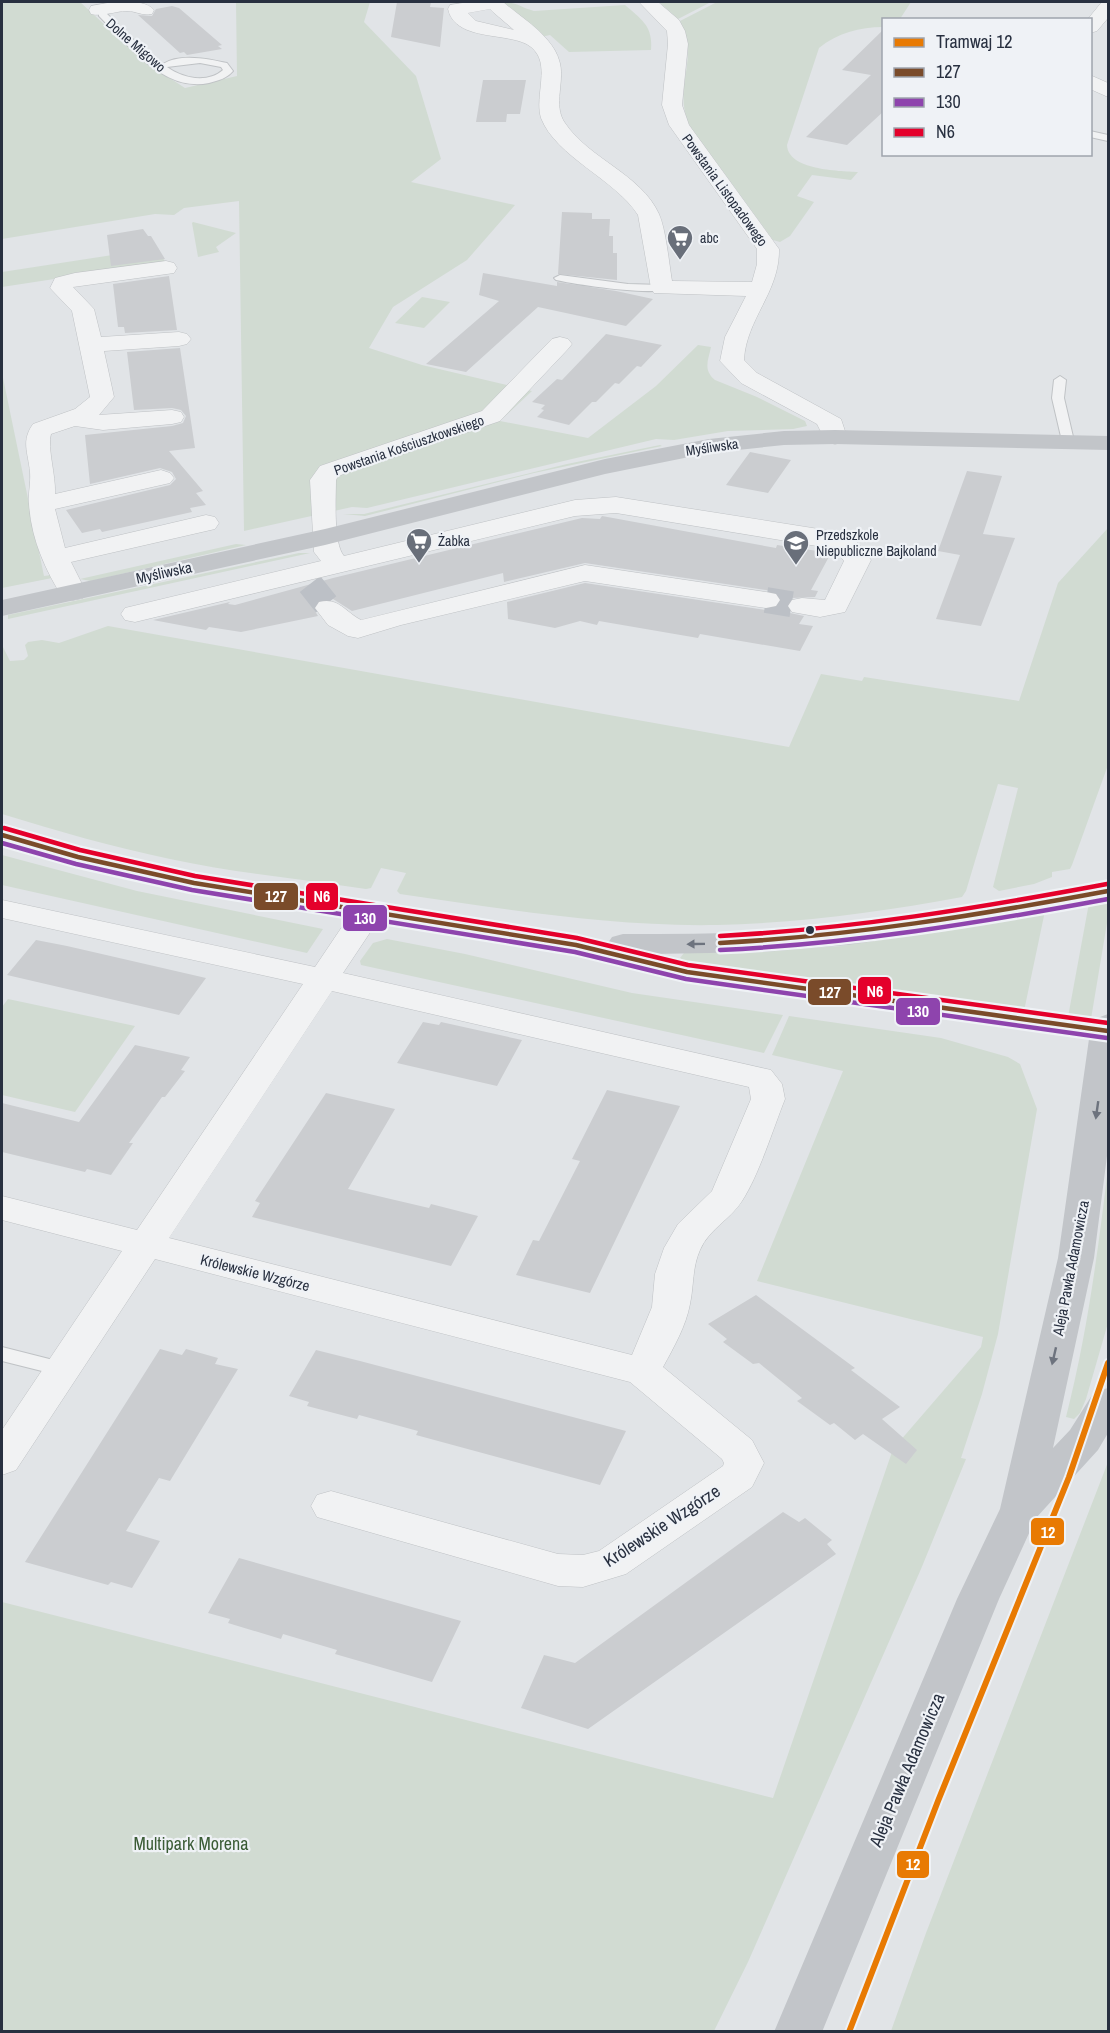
<svg xmlns="http://www.w3.org/2000/svg" width="1110" height="2033" viewBox="0 0 1110 2033" font-family="'Archivo Narrow',sans-serif">
<style>
.green{fill:#d1dbd2}
.building{fill:#cbcdd0}
.lines{fill:none;stroke-linecap:round;stroke-linejoin:round}
.street-tunnel{stroke:#bcc0c6;stroke-width:26;stroke-dasharray:26 14;stroke-linecap:butt}
.lane-casing{stroke:#bfc2c5;stroke-width:2}
.street-casing{stroke:#bfc2c5;stroke-width:1}
.lane{fill:#f1f2f3;fill-rule:evenodd}
.street{fill:#f1f2f3;fill-rule:evenodd}
.secondary{fill:#c2c5c9;fill-rule:evenodd}
.bus-1-casing{stroke:#eff2f6;stroke-width:9}
.bus-2-casing{stroke:#eff2f6;stroke-width:9}
.bus-3-casing{stroke:#eff2f6;stroke-width:9}
.bus-1{stroke:#7a4b2a;stroke-width:4.5}
.bus-2{stroke:#8e44ad;stroke-width:4.5}
.bus-3{stroke:#e4002b;stroke-width:4.5}
.tram-1-casing{stroke:#eff2f6;stroke-width:10}
.tram-1{stroke:#e87a03;stroke-width:6}
.oneway{fill:#6d737e}
.bus-dot{fill:#283040;stroke:#eff2f6;stroke-width:2}
.labels{text-anchor:middle;stroke-width:4.5;stroke-linejoin:round;paint-order:stroke}
.far-street-label{font-size:14px;fill:#283040;stroke:#eff2f6}
.far-poi-label{font-size:14px;fill:#283040;stroke:#eff2f6;text-anchor:start}
.street-label{font-size:15px;fill:#283040;stroke:#eff2f6}
.near-street-label{font-size:18px;fill:#283040;stroke:#eff2f6}
.near-park-label{font-size:18px;fill:#3b5c36;stroke:#eff2f6}
.line-badge{stroke:#eff2f6;stroke-width:2}
.badge-label{font-size:16px;text-anchor:middle;font-weight:bold;fill:#fff}
</style>
<rect width="100%" height="100%" fill="#e1e4e7"/>
<path class="green" d="M2 2H80L145 62 185 88 237 76 236 2H370L364 22 416 76 441 159 411 182 515 205 467 260 393 307 369 348 422 365 532 391 500 421 588 438 656 386 698 345 711 347C708 361 703 370 715 380L757 397 805 421 807 426 793 429 728 431 674 440 656 439 367 508 352 507 244 531 239 201 184 208 174 215 155 214 2 239Z
M503 2C516 2 522 8 534 11L625 5C642 20 653 26 651 50L569 52 550 35 541 37Z
M659 2H711L678 19Z
M717 2H911L900 19 884 20 883 27C860 27 837 33 819 48L787 145C788 170 838 171 858 172L851 180 812 175 797 196 814 202 790 236 780 242 773 240C754 214 735 188 716 162 705 147 688 130 685 112 678 78 698 59 680 21Z
M192 223 193 222 236 233 216 247 219 252 198 257Z
M158 248 165 262 2 287V272Z
M422 297 450 302 424 328 395 323Z
M2 373 44 576 51 575 52 578 2 588Z
M660 445 662 446 534 473 365 516 343 514H364L567 464Z
M1108 528V765L1072 865 1070 869 1052 872V877L1034 884 999 891 993 887 1018 788 998 784 966 891 962 897C881 912 800 923 717 925 611 927 504 909 400 894L397 891 406 873 381 868 371 888 366 889C301 879 235 873 170 859 113 847 57 831 2 814V645L10 661 24 660 28 656 25 645 28 642 42 640 59 643 108 626 789 747 821 674 862 681 864 677 1019 701 1058 583Z
M236 544 246 545 91 581 80 579Z
M299 553H310L8 619V615Z
M2 855 137 891 323 929 307 953 2 885Z
M1106 901H1108V917L1091 1019 1068 1017 1089 903Z
M1045 911 1024 1011 686 962 680 958 684 953H736L842 946Z
M387 939 465 954 632 993 783 1015 764 1053 361 965 360 961 373 943Z
M8 999 135 1026 75 1112 2 1095V1007Z
M789 1016 941 1038 1008 1057 1020 1064 1037 1109 998 1334 982 1394 961 1458 966 1459 921 1569 748 1962 714 2031H2V1602L773 1798 893 1449 981 1347 983 1337 757 1281 843 1071 772 1055Z
M1108 1168 1107 1222 1108 1223V1323L1086 1399 1080 1413 1074 1419 1066 1417C1087 1335 1098 1251 1108 1168Z
M1108 1462V2031H891L926 1933Z"/>
<path class="building" d="M397 2H431L430 7 444 8 440 47 391 37Z
M172 6 179 8 222 45 218 46 222 49 187 55 184 52 180 53 138 15 152 16 156 9Z
M884 29V111L847 145 806 137 871 75 842 70Z
M483 80H526L520 114H507L506 122H476Z
M562 212 592 213V219H610L609 236H613V253H617V280L558 274Z
M143 229 148 236H151L165 259 111 266 107 235Z
M483 273 557 286V282L616 291 653 299 626 326 538 307 466 372 426 364 499 301 479 295Z
M169 276 177 330 125 333 124 327H118L113 284Z
M606 334 662 345 641 367 637 366 619 384 615 383 596 402H592L569 425 537 417 544 410 541 409 545 405 532 402 557 379 562 380Z
M180 348 195 448 169 451 203 491 196 493 206 505 190 508 192 512 102 532 100 529 82 533 66 510 170 485 176 479 172 472 160 468 90 484 85 435 172 426 183 423 186 416 181 410 172 408 134 410 127 352Z
M750 452 791 460 768 493 726 485Z
M967 471 1002 476 983 534 1015 538 981 626 936 619 960 555 938 551Z
M602 516 776 548 777 545 831 553 811 590 818 591 815 597 792 598 786 605 790 613 804 616 799 624 813 626 800 651 700 634 698 638 599 621 597 625 580 621 555 628 508 619 507 602 585 583 766 610 776 608 782 601 778 593 766 590 585 563 504 582 503 573 352 611 333 599 319 600 313 608 318 616 241 632 209 627 206 630 153 620 230 602 228 604 235 605 333 578 582 518 600 519Z
M36 940 67 946 206 978 179 1015 7 975Z
M423 1022 439 1025 441 1022 522 1040 497 1086 397 1063Z
M135 1045 190 1057 181 1070 185 1071 165 1097H162L129 1143H133L111 1175 87 1169 85 1172 2 1152V1103L79 1122Z
M607 1090 680 1106 590 1293 516 1275 533 1240 539 1241 580 1161 572 1159Z
M326 1093 395 1109 348 1189 429 1208 431 1204 478 1216 451 1266 252 1217 260 1203 255 1201Z
M756 1295 855 1368 851 1370 900 1407 882 1419 917 1450 906 1464 863 1434 855 1440 834 1423 830 1425 797 1401 802 1398 759 1363 753 1364 723 1342 727 1339 708 1324Z
M160 1349 182 1355 186 1349 218 1358 215 1364 238 1369 170 1481 159 1478 126 1531 160 1541 132 1588 111 1582 108 1585 25 1562Z
M316 1350 360 1361 626 1431 600 1485 416 1435 418 1431 359 1415 357 1419 307 1406 309 1402 289 1396Z
M783 1512 799 1522 805 1518 832 1540 827 1544 836 1554 588 1729 521 1708 544 1655 575 1663Z
M239 1558 380 1598 461 1621 432 1682 335 1654 337 1650 283 1634 281 1639 228 1623 230 1619 208 1613Z"/>
<g class="lines">
<path class="street-tunnel" d="M310 584 329 608
M766 600 802 606"/>
<g class="lane-casing">
<path id="lane" d="M99 12H105L145 51 163 64C180 53 209 59 227 63L233 71C226 79 219 80 209 83 164 93 127 44 99 16ZM200 63 221 67 223 70C207 84 182 78 167 67Z
M1090 131 1108 135V141L1090 137Z
M560 275 628 284 662 285 668 288C657 297 573 284 556 280L554 278Z
M1060 376 1066 380 1064 398 1074 441 1068 445 1062 441 1052 398 1054 380Z
M2 1347 69 1364 72 1369 69 1374 62 1376 2 1361Z"/>
</g>
<g class="street-casing">
<path id="street" d="M113 2C127 2 145 0 154 10L152 14C142 16 136 11 127 11 115 11 103 17 91 14L89 10 91 6Z
M469 2H503C522 18 552 36 559 60 566 80 552 105 565 123 589 159 641 174 659 214 666 230 669 263 672 281L752 282 757 264V249L669 125 662 105 668 44 667 31 639 2H658L679 20 685 31 688 44 682 105 689 125 779 249C780 292 746 319 744 360L757 373 841 419 847 437 844 442 835 444 826 442 817 424 741 383 720 361 725 337 746 296 654 293 651 288 638 215C615 179 556 157 541 118 534 95 552 64 531 47 512 31 455 43 448 9L450 5ZM490 9 493 12 514 30 476 21 468 13Z
M1108 2V18L1097 31 1090 33V20H1087L1101 3Z
M1090 75 1108 83V97L1090 89Z
M166 261 174 263 177 268 174 273 73 287 94 309 101 337 179 332 187 334 191 339 187 344 179 346 104 351 114 397 99 415 172 410 181 412 184 417 181 422 172 424 103 430 75 426 51 434C47 448 56 475 55 494L161 470 170 473 174 478 170 483 55 509 65 548 206 515 215 517 219 523 215 529 71 562 86 592 83 598 73 600 63 598C45 570 31 538 29 504 28 493 31 483 30 472 28 452 21 441 33 424L75 409 90 397 72 311 50 288 55 278 75 273Z
M560 337 568 339 572 344 568 349 500 421 338 476 336 480C336 498 333 543 344 556L575 500 616 497 825 530 853 537 871 560 845 612 820 617 792 612 788 606 792 600 802 598 825 600 844 561 835 549 616 513 575 516 135 622 125 620 121 614 125 608 321 561 314 552 310 480 320 466 482 411 552 339Z
M585 565 766 592 776 594 780 600 776 606 766 608 585 581 401 625 358 638 348 636 328 625 315 608 319 602C339 597 345 612 361 620Z
M2 900 315 967 356 906 367 904 378 906 383 913 343 973 771 1070 782 1084 785 1099C773 1129 759 1175 742 1201 730 1220 709 1229 700 1250 692 1268 694 1285 690 1304 686 1326 674 1347 663 1367L752 1440 764 1463 752 1487 626 1574 583 1587 558 1586 317 1517 311 1506 317 1495 331 1491 558 1554 583 1555 599 1551 723 1466 724 1463 722 1459 630 1382 155 1259 16 1470 2 1475V1430L122 1251 2 1220V1196L137 1230 303 984 2 918ZM332 991 749 1087 751 1099 712 1191 678 1224 664 1248 655 1274 652 1307 632 1355 169 1238Z"/>
</g>
<use href="#lane" class="lane"/>
<use href="#street" class="street"/>
<path class="secondary" d="M835 430 1108 436V450L835 444 784 445 709 453 605 474 325 545 2 616V600L325 529 605 459 709 439 784 431Z
M2 826 85 849 194 874 576 935 608 943 612 937 623 934C712 934 800 933 888 921 962 910 1035 892 1108 882V900L960 928 848 945 764 952 653 954 687 962 1095 1019 1108 1014V1148L1094 1258 1053 1448 1070 1430 1094 1392 1108 1388V1433L1098 1450 1036 1518 999 1599 822 2032H774L957 1599 1000 1509 1058 1258 1089 1039 687 982 576 955 194 892 67 864 2 844Z"/>
<g class="bus-1-casing">
<path id="bus-1" d="M2 835 78 857 194 883 576 945 687 972 1108 1031
M720 943C851 936 979 915 1108 891"/>
</g>
<g class="bus-2-casing">
<path id="bus-2" d="M2 843 76 864 192 890 575 952 686 979 1107 1038
M720 950C851 944 979 923 1108 899"/>
</g>
<g class="bus-3-casing">
<path id="bus-3" d="M4 828 80 850 195 876 577 938 688 965 1108 1023
M720 936C851 929 979 908 1107 884"/>
</g>
<use href="#bus-1" class="bus-1"/>
<use href="#bus-2" class="bus-2"/>
<use href="#bus-3" class="bus-3"/>
<g class="tram-1-casing">
<path id="tram-1" d="M849 2032 938 1801 1069 1477 1108 1363"/>
</g>
<use href="#tram-1" class="tram-1"/>
</g>
<defs><path id="oneway-solid" d="M-6-.8H1V-3.2L6.5 0L1 3.2V.8H-6Z" transform="scale(1.5)"/></defs>
<g class="oneway">
<use href="#oneway-solid" transform="translate(696 944) rotate(179)"/>
<use href="#oneway-solid" transform="translate(1097 1110) rotate(98)"/>
<use href="#oneway-solid" transform="translate(1054 1356) rotate(103)"/>
</g>
<defs>
<g id="supermarket-pin" transform="scale(1.35)"><path d="M0 17L-7.5 6A9.5 9.5 0 1 1 7.5 6Z" fill="#696f7a" stroke="#eff2f6"/><path d="M-6-5.5h2.5l.6 2H6L4.5 2H-2.5L-4.4-4H-6ZM-1.5 3.2a1.3 1.3 0 1 0 .1 0ZM3 3.2a1.3 1.3 0 1 0 .1 0Z" fill="#fff"/></g>
<g id="school-pin" transform="scale(1.35)"><path d="M0 17L-7.5 6A9.5 9.5 0 1 1 7.5 6Z" fill="#696f7a" stroke="#eff2f6"/><path d="M0-5L7-2L0 1L-7-2ZM-4 1L0 2.5L4 1V4Q0 6-4 4Z" fill="#fff"/></g>
</defs>
<g fill-rule="evenodd">
<use href="#supermarket-pin" x="680" y="238"/>
<use href="#supermarket-pin" x="419" y="541"/>
<use href="#school-pin" x="796" y="543"/>
</g>
<circle class="bus-dot" cx="810" cy="930" r="5"/>
<g class="labels">
<g class="far-street-label">
<text transform="translate(136 45) rotate(41)" y="5">Dolne Migowo</text>
<text transform="translate(725 190) rotate(54)" y="5">Powstania Listopadowego</text>
<text transform="translate(409 445) rotate(-19)" y="5">Powstania Kościuszkowskiego</text>
<text transform="translate(712 447) rotate(-8)" y="5">Myśliwska</text>
</g>
<g class="far-poi-label">
<text x="700" y="243">abc</text>
<text x="816" y="540">Przedszkole<tspan x="816" dy="16">Niepubliczne Bajkoland</tspan></text>
<text x="438" y="546">Żabka</text>
</g>
<g class="street-label">
<text transform="translate(164 573) rotate(-12)" y="5">Myśliwska</text>
<text transform="translate(1071 1268) rotate(-79)" y="5">Aleja Pawła Adamowicza</text>
<text transform="translate(255 1273) rotate(14)" y="5">Królewskie Wzgórze</text>
</g>
<g class="near-street-label">
<text transform="translate(662 1526) rotate(-33)" y="6">Królewskie Wzgórze</text>
<text transform="translate(907 1770) rotate(-67)" y="6">Aleja Pawła Adamowicza</text>
</g>
<g class="near-park-label">
<text x="191" y="1850">Multipark Morena</text>
</g>
</g>
<g class="line-badge">
<rect x="253" y="882" width="46" height="29" rx="6" fill="#7a4b2a"/>
<rect x="305" y="882" width="34" height="29" rx="6" fill="#e4002b"/>
<rect x="342" y="904" width="46" height="28" rx="6" fill="#8e44ad"/>
<rect x="857" y="976" width="35" height="29" rx="6" fill="#e4002b"/>
<rect x="807" y="978" width="45" height="28" rx="6" fill="#7a4b2a"/>
<rect x="895" y="997" width="46" height="29" rx="6" fill="#8e44ad"/>
<rect x="1030" y="1517" width="35" height="29" rx="6" fill="#e87a03"/>
<rect x="896" y="1850" width="34" height="29" rx="6" fill="#e87a03"/>
</g>
<g class="badge-label">
<text x="276" y="902">127</text>
<text x="322" y="902">N6</text>
<text x="365" y="924">130</text>
<text x="875" y="997">N6</text>
<text x="830" y="998">127</text>
<text x="918" y="1017">130</text>
<text x="1048" y="1538">12</text>
<text x="913" y="1870">12</text>
</g>
<rect width="1110" height="2033" fill="none" stroke="#283040" stroke-width="6"/>
<rect x="882" y="18" width="210" height="138" fill="#eff2f6" stroke="#9fa4ad" stroke-width="1.5"/>
<rect x="894" y="38" width="30" height="9" fill="#e87a03" stroke="#9fa4ad" stroke-width="1.5"/>
<text x="936" y="48" font-size="18" fill="#283040">Tramwaj 12</text>
<rect x="894" y="68" width="30" height="9" fill="#7a4b2a" stroke="#9fa4ad" stroke-width="1.5"/>
<text x="936" y="78" font-size="18" fill="#283040">127</text>
<rect x="894" y="98" width="30" height="9" fill="#8e44ad" stroke="#9fa4ad" stroke-width="1.5"/>
<text x="936" y="108" font-size="18" fill="#283040">130</text>
<rect x="894" y="128" width="30" height="9" fill="#e4002b" stroke="#9fa4ad" stroke-width="1.5"/>
<text x="936" y="138" font-size="18" fill="#283040">N6</text>
</svg>
